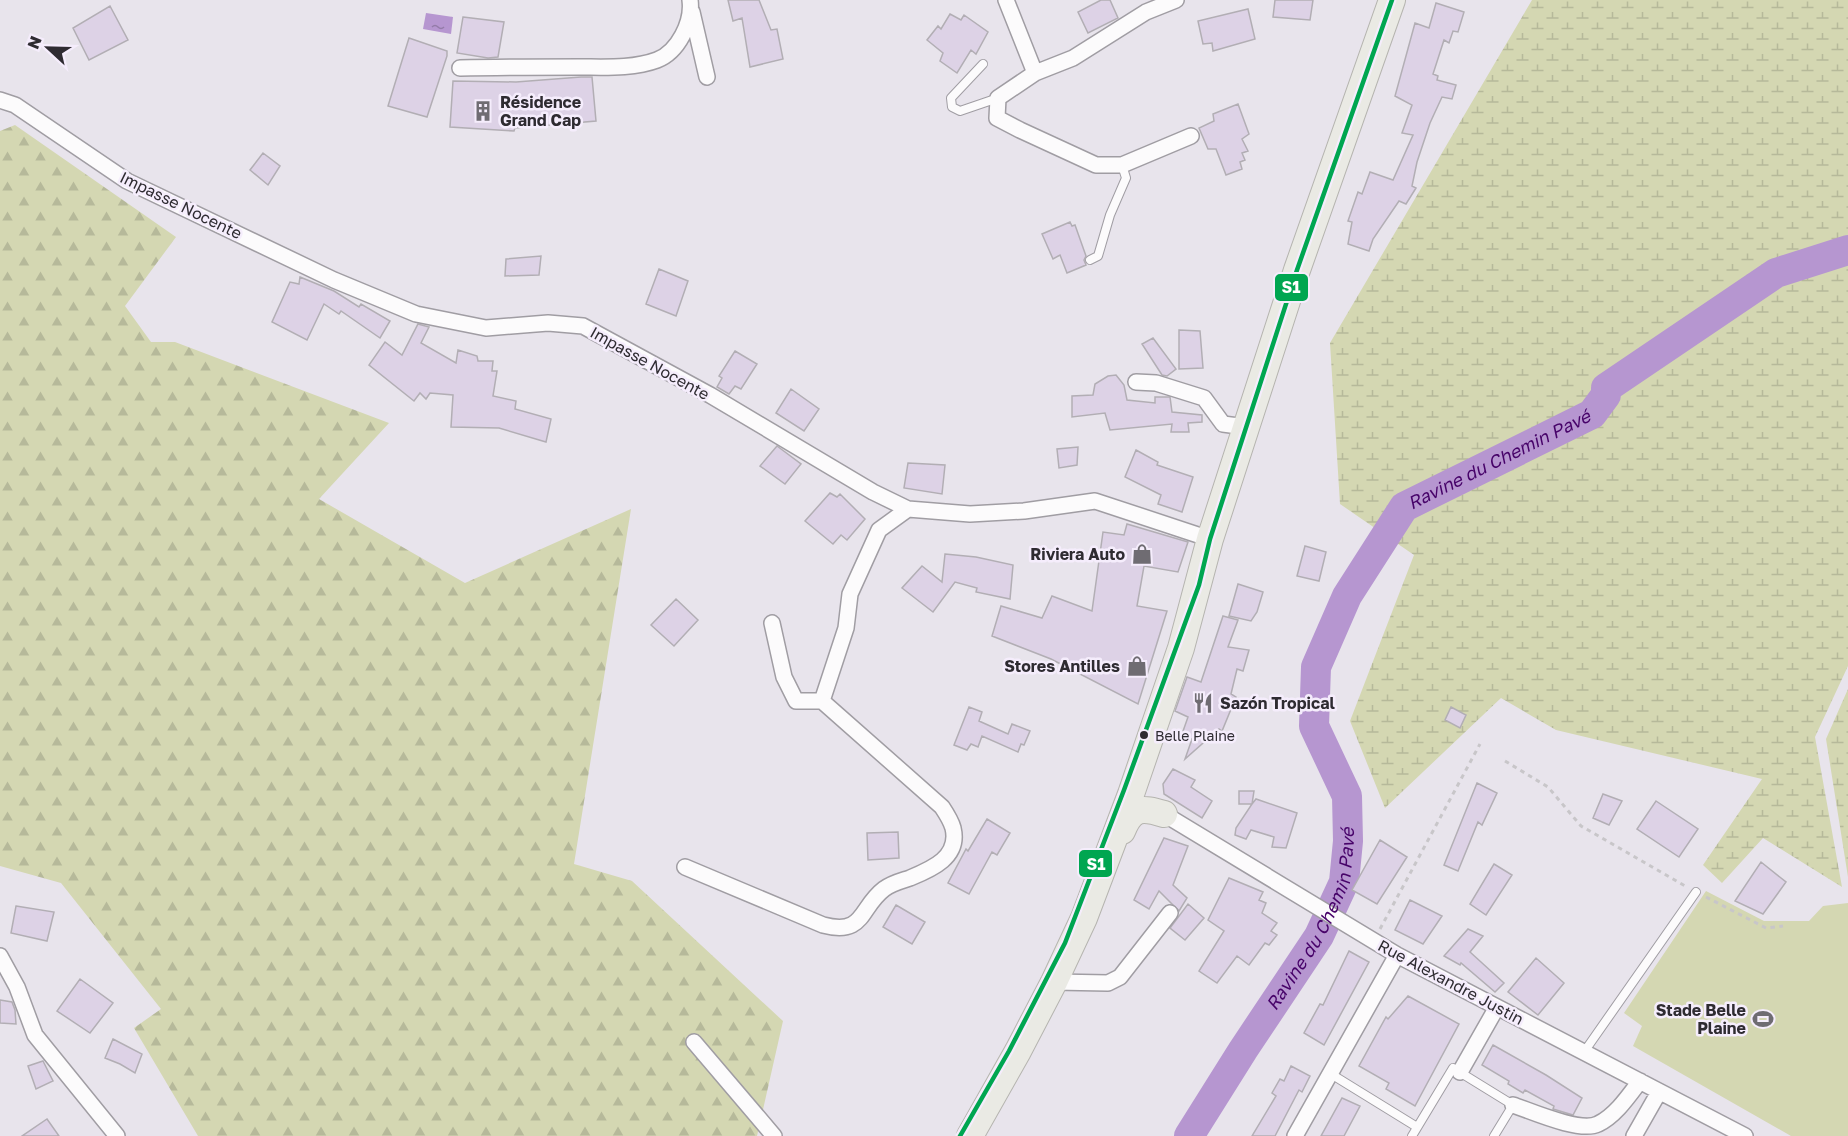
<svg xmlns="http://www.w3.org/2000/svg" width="1848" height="1136" viewBox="0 0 1848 1136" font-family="'Golos Text',sans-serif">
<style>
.forest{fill:url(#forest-firs)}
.wetland{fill:url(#wetland-marsh)}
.garden{fill:#d4d7b2}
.water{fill:url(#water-ripples)}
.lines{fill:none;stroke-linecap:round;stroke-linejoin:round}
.river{stroke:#b696d0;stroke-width:30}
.building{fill:#ddd2e6;stroke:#b2aeb4;stroke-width:1.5}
.service-casing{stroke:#a09da3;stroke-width:10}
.minor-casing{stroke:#a09da3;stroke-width:18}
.trunk-casing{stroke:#b5b4af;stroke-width:28}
.path{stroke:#c8c6c9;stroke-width:3;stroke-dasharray:4.5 4.5;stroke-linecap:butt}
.service{stroke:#fcfbfc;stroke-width:8}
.minor{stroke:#fcfbfc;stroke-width:15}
.trunk{stroke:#eaeae4;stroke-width:26}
.bus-1-casing{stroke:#f5edfc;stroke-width:9}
.bus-1{stroke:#00a651;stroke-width:4.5}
.bus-dot{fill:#2e2b31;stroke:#f5edfc;stroke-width:2}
.labels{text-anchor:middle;stroke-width:5;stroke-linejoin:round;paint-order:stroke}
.bus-label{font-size:14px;fill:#2e2b31;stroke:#f5edfc;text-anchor:start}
.poi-label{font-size:16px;font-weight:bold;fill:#2e2b31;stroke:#f5edfc;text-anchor:end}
.street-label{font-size:16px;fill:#2e2b31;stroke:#f5edfc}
.water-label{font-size:18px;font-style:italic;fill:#470369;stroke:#f5edfc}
.line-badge{stroke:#f5edfc;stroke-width:2}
.badge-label{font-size:16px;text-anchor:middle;font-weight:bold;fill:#fff}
</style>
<defs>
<pattern id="forest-firs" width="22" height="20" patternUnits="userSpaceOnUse" patternTransform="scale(1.5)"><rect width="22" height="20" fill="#d4d7b2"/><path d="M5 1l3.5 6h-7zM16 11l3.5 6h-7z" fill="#b6b99a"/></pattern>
<pattern id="wetland-marsh" width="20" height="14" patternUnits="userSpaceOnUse" patternTransform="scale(1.5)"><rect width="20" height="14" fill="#d4d7b2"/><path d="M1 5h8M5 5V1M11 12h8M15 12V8" fill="none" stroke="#b6b99a"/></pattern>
<pattern id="water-ripples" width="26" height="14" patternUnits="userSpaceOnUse" patternTransform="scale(1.5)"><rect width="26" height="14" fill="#b696d0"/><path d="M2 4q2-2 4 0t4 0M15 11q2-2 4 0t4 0" fill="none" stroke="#947ba9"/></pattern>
</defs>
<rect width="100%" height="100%" fill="#e8e4ec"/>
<path class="forest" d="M15 125 176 237 125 306 151 342H175L389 423 319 499 465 583 631 509 574 864 632 881 783 1021 757 1136H198L134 1028 161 1009 61 883 0 866V131Z"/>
<path class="wetland" d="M1532 0H1848V666L1815 737 1842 887 1763 838 1722 883 1703 865 1762 779 1556 730 1501 698 1385 808 1350 721 1414 555 1340 504 1330 343Z
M1848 689V877L1826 739Z"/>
<path class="garden" d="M1706 891 1764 921H1809L1823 906 1848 903V1136H1791L1633 1046 1642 1026 1624 1013Z"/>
<path class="water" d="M426 13 453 17 451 34 423 29Z"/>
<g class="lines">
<path class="river" id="s1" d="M1189 1136 1243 1050 1319 936 1344 882 1348 841 1347 796 1314 726 1316 667 1347 596 1404 507 1592 414 1606 395V388L1776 273 1848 250"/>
</g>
<path class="building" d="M728 0H759L771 30 777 29 783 59 750 67 742 18 733 21Z
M1101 0H1110L1118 18 1088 33 1078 12Z
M1275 0H1313L1310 20 1273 17Z
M1436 3 1464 12 1458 32 1453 31 1449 43 1444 40 1433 74 1438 76 1437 80 1456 85 1452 99 1442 97 1430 123 1417 162 1412 186 1416 188 1406 204 1399 201 1373 239 1369 251 1348 244 1352 222 1348 221 1358 192 1362 194 1370 172 1393 180 1413 135 1402 133 1412 105 1395 96 1415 23 1429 28Z
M110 6 128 40 89 60 73 28Z
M1248 9 1255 39 1213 51 1212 43 1203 44 1198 21Z
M950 14 961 20 964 15 988 32 976 54 971 50 957 73 940 61 943 53 927 40 938 26 941 29Z
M463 17 504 22 498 57 488 58 457 53Z
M409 38 447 51V56L427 117 388 106Z
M581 77H592L596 121 515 128 514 131 450 127 453 81 516 82Z
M1238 104 1249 134 1242 139 1248 151 1242 153 1245 160 1240 162 1242 169 1226 175 1216 149H1208L1199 128 1214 121 1213 114Z
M263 153 280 166 268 185 250 170Z
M1070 222 1072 226 1075 225 1086 256 1084 260 1086 265 1067 273 1060 255 1053 259 1042 234Z
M541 256 539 275 505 276 506 259Z
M659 269 688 281 676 316 646 304Z
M300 277 334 291 359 307 361 304 390 321 380 338 341 311 339 314 324 304 307 340 272 322 290 282 299 284Z
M418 324 429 327 421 343 456 363 458 350 477 356 478 361H493L492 371H497L493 396 516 401 515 409 551 419 546 442 499 428 451 427 453 395 430 393 426 399 420 393 414 401 369 365 385 342 402 355Z
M1179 330 1200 331 1203 368 1179 369Z
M1153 338 1176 369 1167 376 1162 375 1142 344Z
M735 351 757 364 741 389 735 386 729 394 717 387 722 378 719 376Z
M1116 375 1124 385 1127 400 1155 403V397H1170L1172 412 1202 415V422L1188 423 1189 432H1171L1172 424 1110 430 1105 413 1072 417V396L1093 395 1095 384 1108 376Z
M791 389 819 409 804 431 776 413Z
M777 446 801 464 785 484 760 466Z
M1078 447 1077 465 1059 468 1057 449Z
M1136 450 1158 462 1157 465 1193 477 1182 512 1158 504 1161 495 1125 477Z
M908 463 945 465 942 494 904 488Z
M830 493 837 497 840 494 865 519 847 540 841 535 833 544 805 521Z
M1127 524 1188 542 1178 572 1144 566 1137 606 1167 611 1138 704 1051 659 992 636 1001 606 1042 618 1052 596 1092 611 1103 532 1124 535Z
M1305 546 1326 552 1319 581 1297 576Z
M945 554 976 557 1013 565 1010 599 976 592 977 588 955 582 933 612 902 588 922 566 942 582Z
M1238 584 1263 592 1257 612 1251 621 1229 616Z
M676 599 698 620 674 646 651 625Z
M1223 616 1238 620 1228 647 1249 650 1243 671 1237 669 1231 694 1236 697 1222 731 1219 729 1185 759 1192 739 1181 737 1188 717 1175 711 1187 677 1201 682Z
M969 707 982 712 979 721 1008 734 1012 724 1030 731 1024 745 1021 744 1018 752 982 736 978 747 971 744 967 750 954 745Z
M1451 707 1466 715 1460 728 1445 720Z
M1173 769 1195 780 1191 787 1212 801 1202 818 1164 794 1163 784Z
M1477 783 1497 793 1482 825 1478 822 1458 871 1444 865Z
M1239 791H1254L1252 804 1256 799 1297 813 1286 848 1272 847 1274 837 1251 830 1246 839 1235 835 1236 828 1252 804H1239Z
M1603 794 1622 801 1609 825 1593 818Z
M1656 801 1698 829 1679 857 1637 829Z
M987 819 1010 833 997 855 992 852 969 894 948 883 966 849 968 851Z
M898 832 899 858 868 860 867 833Z
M1164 838 1188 846 1173 885 1187 898 1179 911 1159 891 1149 909 1134 900Z
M1380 840 1407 857 1377 904 1352 890Z
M1761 862 1786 882 1763 914 1735 901Z
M1494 864 1512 875 1486 915 1470 904Z
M1229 878 1263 892 1259 900 1266 903 1262 913 1277 923 1271 931 1277 935 1269 945 1265 943 1249 965 1237 956 1217 983 1199 971 1224 931 1208 920Z
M1410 900 1442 916 1423 944 1395 930Z
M1188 904 1204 918 1185 940 1170 928Z
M896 905 925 922 912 944 883 927Z
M16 906 54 912 47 941 11 933Z
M1468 929 1483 936 1470 952 1504 983 1495 992 1461 963 1460 965 1444 956Z
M1349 951 1369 962 1324 1045 1304 1033 1320 1004 1323 1005Z
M1536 958 1564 983 1538 1015 1508 992Z
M80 979 113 1003 90 1033 57 1011Z
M1408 996 1459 1024 1415 1106 1386 1089 1389 1083 1359 1066 1386 1017 1388 1019Z
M0 1000 12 1002 15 1010 16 1024 0 1023Z
M113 1039 142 1054 135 1073 120 1064 105 1058Z
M1493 1045 1546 1075 1582 1098 1573 1115 1553 1109 1554 1106 1525 1090 1523 1093 1508 1084 1509 1081 1482 1065Z
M43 1061 53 1081 36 1089 28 1066Z
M1291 1066 1310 1076 1302 1092 1299 1090 1275 1136H1252L1276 1096 1272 1093 1280 1079 1284 1081Z
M1342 1098 1360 1106 1344 1136H1321Z
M47 1119 59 1136H22Z"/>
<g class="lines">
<g class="service-casing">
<path id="service" d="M983 64 951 98 952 107 960 111 998 98
M1090 260 1098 256 1110 215 1126 178 1122 165
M1584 1052 1696 892
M1331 1074 1417 1127
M1412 1136 1453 1068 1513 1105 1494 1136"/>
</g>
<g class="minor-casing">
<path id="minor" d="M1006 0 1035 73
M1176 0 1146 12 1073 58 1035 73 998 98 997 118 1020 130 1096 165H1122L1191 136
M692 12 707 77
M460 68C500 67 540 67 579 67 604 67 633 69 657 60 678 52 693 22 690 0
M0 100 15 105 127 181 334 280 416 314 486 328 548 323 583 326 710 395 873 492 908 509 970 514 1024 511 1095 501 1210 539
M1136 382 1156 383 1204 398 1223 424 1246 427
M772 623 784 677 796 701H822L846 628 850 594 879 530 908 509
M1164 814 1397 955 1745 1136
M685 867 823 925C865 936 859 908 884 889 892 883 901 881 910 878 932 869 960 857 953 828 951 821 946 813 942 807L822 701
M0 956 17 987 35 1035 117 1136
M1054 982 1108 983 1120 977 1170 913
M694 1042 774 1136
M1460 1072 1497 1007
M1513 1105C1531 1111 1580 1133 1598 1124 1615 1116 1628 1097 1640 1081
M1295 1136 1397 955
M1634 1136 1659 1092"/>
</g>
<g class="trunk-casing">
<path id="trunk" d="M1122 831C1132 807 1141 807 1164 814
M970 1136 1018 1051 1054 982 1084 918 1131 794 1181 648 1210 539 1297 270 1392 0"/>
</g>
<path class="path" d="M1505 761 1548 787 1581 826 1687 887
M1706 897 1766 928 1783 926
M1380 929 1480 744"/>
<use href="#service" class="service"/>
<use href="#minor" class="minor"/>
<use href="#trunk" class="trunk"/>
<g class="bus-1-casing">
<path id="bus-1" d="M960 1136 1009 1051 1065 943 1124 790 1199 585 1210 539 1297 270 1392 0"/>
</g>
<use href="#bus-1" class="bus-1"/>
</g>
<defs>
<g id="building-bare" transform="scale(1.62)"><path d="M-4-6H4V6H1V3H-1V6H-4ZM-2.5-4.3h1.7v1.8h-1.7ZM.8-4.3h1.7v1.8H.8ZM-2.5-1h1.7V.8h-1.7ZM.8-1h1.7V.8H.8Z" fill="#6f6c72" stroke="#f5edfc" stroke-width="2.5" paint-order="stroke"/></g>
<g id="shop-bare" transform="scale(1.62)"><path d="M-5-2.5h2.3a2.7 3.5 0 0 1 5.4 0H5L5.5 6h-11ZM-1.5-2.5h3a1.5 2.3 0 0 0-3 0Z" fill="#6f6c72" stroke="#f5edfc" stroke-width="2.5" paint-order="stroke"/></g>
<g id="restaurant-bare" transform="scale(1.62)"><path d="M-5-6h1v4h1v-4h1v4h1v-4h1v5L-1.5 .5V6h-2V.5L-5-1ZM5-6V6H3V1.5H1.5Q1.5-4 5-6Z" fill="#6f6c72" stroke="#f5edfc" stroke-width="2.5" paint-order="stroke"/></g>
<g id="stadium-bare" transform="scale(1.62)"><path d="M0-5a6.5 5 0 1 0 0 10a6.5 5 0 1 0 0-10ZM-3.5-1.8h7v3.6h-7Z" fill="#6f6c72" stroke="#f5edfc" stroke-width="2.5" paint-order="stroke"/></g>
</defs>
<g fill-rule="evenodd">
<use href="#building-bare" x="483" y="111"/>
<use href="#shop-bare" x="1142" y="554"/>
<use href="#shop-bare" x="1137" y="666"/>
<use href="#restaurant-bare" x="1203" y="703"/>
<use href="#stadium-bare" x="1763" y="1019"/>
</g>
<circle class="bus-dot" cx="1144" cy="735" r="5"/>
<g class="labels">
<g class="bus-label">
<text x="1155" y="741">Belle Plaine</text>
</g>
<g class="poi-label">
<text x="500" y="108" text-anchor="start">Résidence<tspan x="500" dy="18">Grand Cap</tspan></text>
<text x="1125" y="560">Riviera Auto</text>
<text x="1120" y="672">Stores Antilles</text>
<text x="1220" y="709" text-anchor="start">Sazón Tropical</text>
<text x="1746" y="1016">Stade Belle<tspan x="1746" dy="18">Plaine</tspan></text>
</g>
<g class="street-label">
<text transform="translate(181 205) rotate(26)" y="6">Impasse Nocente</text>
<text transform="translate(650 363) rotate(29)" y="6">Impasse Nocente</text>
<text transform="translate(1451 982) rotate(28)" y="6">Rue Alexandre Justin</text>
</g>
<g class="water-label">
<text dy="6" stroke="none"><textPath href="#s1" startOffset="810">Ravine du Chemin Pavé</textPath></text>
<text dy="6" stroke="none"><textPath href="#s1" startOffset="252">Ravine du Chemin Pavé</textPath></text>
</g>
</g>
<g class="line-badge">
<rect x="1274" y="273" width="35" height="29" rx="6" fill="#00a651"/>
<rect x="1078" y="849" width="35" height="29" rx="6" fill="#00a651"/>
</g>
<g class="badge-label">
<text x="1291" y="293">S1</text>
<text x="1096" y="870">S1</text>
</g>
<g transform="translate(48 48) rotate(292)" stroke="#f5edfc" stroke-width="4.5" paint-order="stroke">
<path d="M0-4.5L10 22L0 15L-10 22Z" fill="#2e2b31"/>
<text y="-9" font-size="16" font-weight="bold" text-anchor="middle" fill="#2e2b31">N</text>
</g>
</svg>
